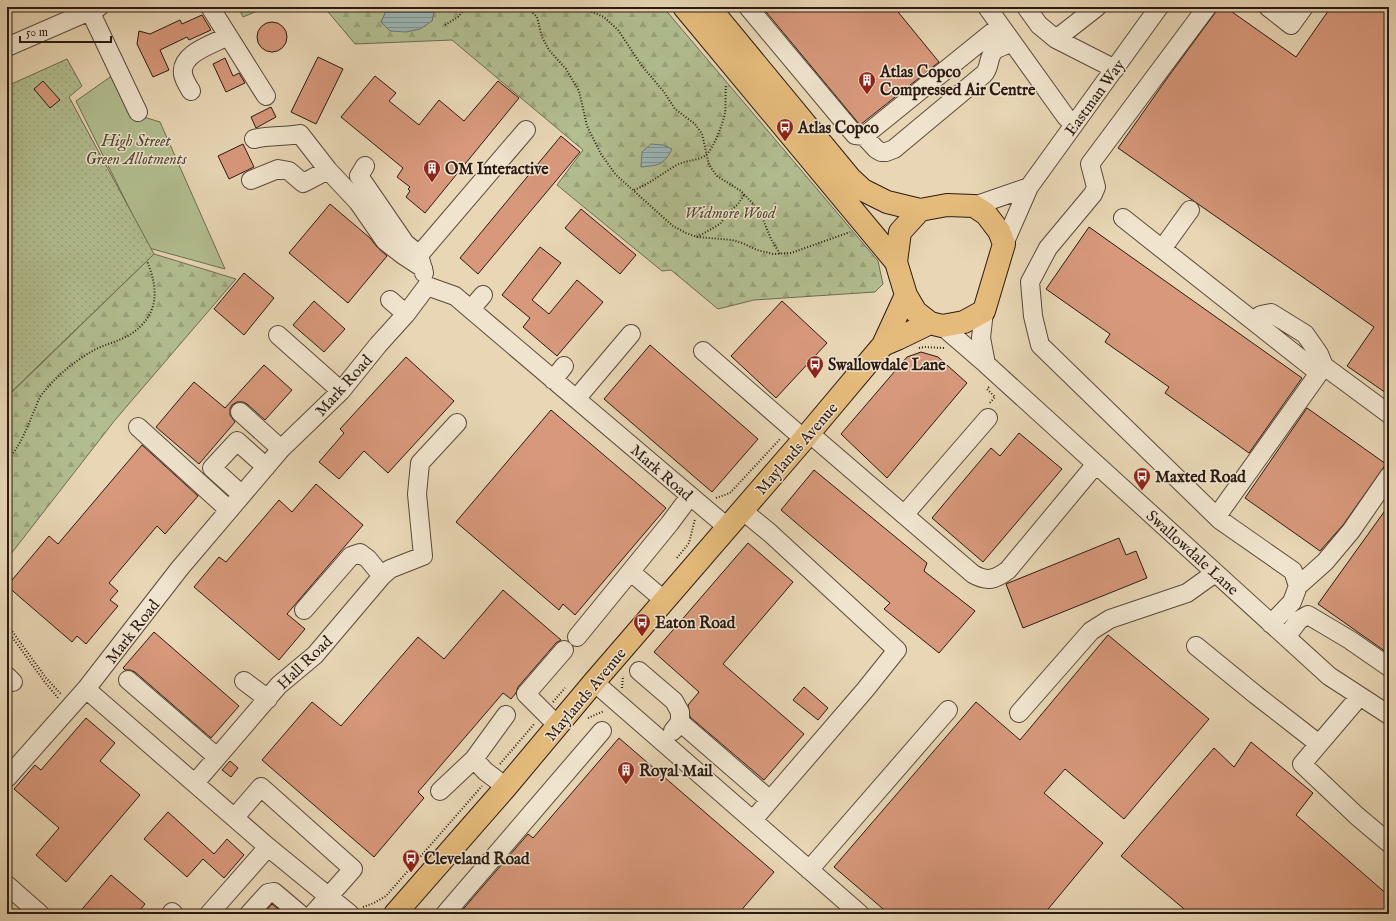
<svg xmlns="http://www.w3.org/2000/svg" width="1396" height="921" viewBox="0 0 1396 921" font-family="'IM FELL English',serif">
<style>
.green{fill:#b2be90;stroke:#6e6c52}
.forest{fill:url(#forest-firs);stroke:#6e6c52}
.park{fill:url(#park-dots);stroke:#6e6c52}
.water{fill:url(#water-rules);stroke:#6e7975}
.building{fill:#d7987b;stroke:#2b1b13}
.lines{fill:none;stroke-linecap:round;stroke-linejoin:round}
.minor-casing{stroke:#5a4a3b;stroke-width:20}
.major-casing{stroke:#2b1b13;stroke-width:24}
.path{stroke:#2b1b13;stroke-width:2;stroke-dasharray:1 2;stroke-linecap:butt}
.minor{stroke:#f0e4ce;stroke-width:18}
.major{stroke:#e4bb7a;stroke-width:22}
.labels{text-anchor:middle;stroke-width:3;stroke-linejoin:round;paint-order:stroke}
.poi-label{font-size:16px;font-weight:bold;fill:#2b1b13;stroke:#f0e4ce;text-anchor:start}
.street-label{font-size:16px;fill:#2b1b13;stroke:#f0e4ce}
.park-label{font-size:16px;font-style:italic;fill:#544c38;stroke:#f0e4ce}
</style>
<defs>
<pattern id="forest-firs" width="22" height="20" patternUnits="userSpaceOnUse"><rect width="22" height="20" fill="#b2be90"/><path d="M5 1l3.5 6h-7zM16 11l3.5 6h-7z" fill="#99a37b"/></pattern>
<pattern id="park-dots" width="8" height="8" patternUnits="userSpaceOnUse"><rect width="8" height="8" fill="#b2be90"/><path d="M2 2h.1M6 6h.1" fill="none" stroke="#99a37b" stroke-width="1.8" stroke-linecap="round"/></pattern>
<pattern id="water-rules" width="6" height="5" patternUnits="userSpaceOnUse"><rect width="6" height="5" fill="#9bb7b7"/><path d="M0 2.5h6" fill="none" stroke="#7f9494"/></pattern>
</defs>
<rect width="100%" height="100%" fill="#e8d6b4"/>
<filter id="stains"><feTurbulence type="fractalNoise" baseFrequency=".005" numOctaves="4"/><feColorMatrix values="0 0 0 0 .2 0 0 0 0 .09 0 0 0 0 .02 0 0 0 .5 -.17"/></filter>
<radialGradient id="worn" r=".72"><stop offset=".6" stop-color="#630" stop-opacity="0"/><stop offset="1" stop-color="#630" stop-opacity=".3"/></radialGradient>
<path class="green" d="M113 75 134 114 160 122 225 269 149 248 76 101Z"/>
<path class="forest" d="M238 7H267L243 17Z
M324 7H388L381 22 432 21 435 7H663L878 261 883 284 875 292 754 300 718 309 671 270 662 271 557 185 583 150 452 40 355 44Z
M154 254 236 279 115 420 7 559V397Z"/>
<path class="park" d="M67 59 82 86 69 97 154 254 7 396V86Z"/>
<path class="water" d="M388 7H435L432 21 420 29 406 32 390 31 381 22Z
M651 144 663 145 672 149C663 166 659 165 641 167L642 152Z"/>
<path class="building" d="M762 7H894L939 62 860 125Z
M1217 7H1225L1296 57 1331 7H1389V395L1347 366 1374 327 1118 148 1168 77 1215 13Z
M202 15 211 30 189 40 187 37 160 50 169 70 153 77 137 44 139 31 150 34 180 20 182 24Z
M257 37a15 15 0 1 1 30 0a15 15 0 1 1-30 0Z
M318 57 343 69 316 124 291 112Z
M225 58 233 76 239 73 245 83 226 92 213 64Z
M375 76 396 93 389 101 419 125 439 100 464 121 498 81 519 98 425 213 406 197 410 191 408 189 410 187 397 177 403 168 341 117Z
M43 81 60 100 50 108 34 89Z
M271 107 276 117 256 128 251 117Z
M561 136 580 152 478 274 460 258Z
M243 144 254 167 229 179 218 156Z
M330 204 370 238 377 247 387 256 348 303 289 253Z
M581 209 636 255 620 274 565 228Z
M1089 227 1302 378 1249 453 1165 393 1169 387 1105 342 1110 334 1046 289Z
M540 247 561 263 532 300 549 314 577 280 603 302 557 356 523 327 530 318 502 295Z
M244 273 274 298 244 335 214 309Z
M314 301 345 329 324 352 293 325Z
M782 301 827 343 776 398 731 356Z
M650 345 758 439 712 492 604 399Z
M921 352 938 357 967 383 887 478 841 434 907 357Z
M406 357 454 401 388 473 364 451 339 479 319 462 344 433 340 429Z
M264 365 292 390 265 420 247 404 243 402H237L232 405 230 409V415L235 422 199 464 156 427 194 382 225 408Z
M1307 408 1386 464 1343 525 1320 551 1245 498Z
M551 410 666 508 575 615 563 604 559 610 456 522Z
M1019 433 1062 469 983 562 932 518 991 448 1000 456Z
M142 445 198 496 165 534 157 526 109 583 118 591 110 600 118 606 86 644 77 636 72 642 7 586 49 536 58 544Z
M814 470 927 563 924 571 975 611 939 653 884 609 890 603 781 510Z
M316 484 363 525 287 614 305 629 279 660 194 587 219 557 226 562 279 500 292 512Z
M1389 505V654L1318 604Z
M1119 538 1126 555 1136 551 1147 578 1023 628 1006 584Z
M748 543 793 582 723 664 804 734 764 780 690 717 688 705 699 692 654 652Z
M503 590 561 640 556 643 518 687 516 693 511 699 503 693 418 792 424 798 374 857 262 760 312 702 341 726 418 637 444 659Z
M154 632 239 706 211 738 135 672 130 670H125L123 668Z
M1108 635 1209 719 1124 819 1065 769 1044 793 1103 843 1044 914H889L834 867 976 702 1020 740Z
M804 687 828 708 818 720 793 700Z
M86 718 115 743 100 761 140 795 66 882 36 855 59 828 14 789 35 765 41 770Z
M619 738 774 872 738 914H459L528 834 533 838Z
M1251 742 1313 793 1296 815 1389 896V914H1190L1121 856 1214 748 1234 767Z
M230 761 238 768 231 777 222 770Z
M168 812 214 854 227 839 244 855 224 878 203 859 187 877 144 839Z
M111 875 145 904 137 914H78Z
M272 904 284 914H263Z"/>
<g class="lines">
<g class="minor-casing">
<path id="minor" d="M210 7 266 96
M748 7 855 135 864 136 876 149 881 152H886L894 149 984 74C990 68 988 57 994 51 998 47 1006 46 1011 42
M987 7 1066 117 1074 125
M1026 7 1039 25 1056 39 1115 69
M1207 7 1090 164 1096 187 1093 194 1048 248 1030 282 1033 316 1040 345 1220 520 1293 571 1298 586 1292 602 1271 624
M1268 7 1291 25 1304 7
M90 11 138 112
M1056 39 1097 7
M7 47 99 7
M191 91C188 86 184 80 183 74 180 53 214 44 228 36
M864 136 1000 26
M254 139C269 135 285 137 300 134L328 170 358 202 385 241 403 255 423 268
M365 166 359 176 405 243 418 254
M251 180 278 169 289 171 303 183 309 180 328 170
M974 206 1029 187
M1123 218 1319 373
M1004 244 1029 187 1159 7
M1162 249 1190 210
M424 273 419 255 526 130
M390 300 406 314
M471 309 483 295
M984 311 981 338 986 364
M1254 320 1261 315 1271 313 1305 334 1319 354 1324 366 1389 414
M942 326 986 364 1329 676 1389 715
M278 335 341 391
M703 351 804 439
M553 380 564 366
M576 399 631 334
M240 412 281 449
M138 427 229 510
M809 433 973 574C987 582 995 580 1008 570L1096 464
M242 495 212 468 237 441 266 467
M742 510 770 533 897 650 865 690 753 820
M904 515 988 418
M1217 516 1324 366
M631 572 665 601
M1298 586 1325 562 1351 531 1389 476
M304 610 351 556 360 553 368 559 382 576
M577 637 670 523 690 496
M1286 637 1299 620 1308 615 1350 640 1389 667
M1196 646 1256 695 1319 744
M639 671 674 701 680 712V722L673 731
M7 676 13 682
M128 680 217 757
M244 681 268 699
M594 682 860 914
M86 689 268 847 350 914
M1360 696 1302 764 1357 816 1389 843
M1019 713 1091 631 1110 619 1187 593 1215 573
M680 722 770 800
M558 726 526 694 564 650
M7 778 86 689 180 568 281 449 341 391 378 345 406 314 427 286 455 296 727 527
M195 783 279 685 315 655 382 576 390 569 423 556 417 494 420 463 457 423
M506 787 485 771 474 759 506 715
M440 791 474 759
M235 817 261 787 353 869 313 914
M809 870 948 710
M7 885 40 914
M172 912 174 914
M209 914 268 847
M249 914 268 893 274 892 300 914
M445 914 602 731"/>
</g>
<g class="major-casing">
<path id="major" d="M684 7 896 262
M709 7 850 178 863 190 887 202 920 210
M947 205 974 206 986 214 999 231 1004 244 984 311 964 322 942 326 930 323 916 312 906 295 896 262 900 232 920 210Z
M883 345 897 339 930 323
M395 914 506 787 594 682 804 439 883 345 906 295"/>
</g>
<path class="path" d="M526 7 537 17 542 37 549 50 566 69 579 91 587 126 601 154 616 175 673 226 686 233 697 237 732 240 742 243 757 250 773 254 791 253 850 232
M580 7 604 17 618 30 642 66 664 92 675 109 695 124 702 134 709 165 717 176 741 191 756 207 762 217 771 239 780 254
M445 25 458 17 466 7
M634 190C650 184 662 173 677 165 686 160 698 161 706 155 714 148 723 123 725 113 726 105 725 94 726 85
M697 237 720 224 728 213 738 204 744 195
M919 348 924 347 944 348
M989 387 987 389 995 397 989 404
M7 460C21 446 27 427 35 409 37 404 39 397 43 393 57 375 75 361 94 350 106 344 120 341 131 334 159 315 159 290 147 261
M716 498 730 493 781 438
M677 558 689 543 695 519
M7 624 46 678 61 694
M7 630 44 681 58 698
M622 688 623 676
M553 702 565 688
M588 718 604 711
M500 764 535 723
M363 907 374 903 386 896 482 786"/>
<use href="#minor" class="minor"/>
<use href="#major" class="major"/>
</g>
<defs>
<g id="building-pin" transform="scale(0.9)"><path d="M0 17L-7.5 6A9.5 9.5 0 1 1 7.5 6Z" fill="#8f2418" stroke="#f0e4ce"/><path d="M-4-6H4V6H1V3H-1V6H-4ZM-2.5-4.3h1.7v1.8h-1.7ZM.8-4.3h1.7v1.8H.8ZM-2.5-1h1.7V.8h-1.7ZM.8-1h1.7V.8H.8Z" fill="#fff"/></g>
<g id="bus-pin" transform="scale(0.9)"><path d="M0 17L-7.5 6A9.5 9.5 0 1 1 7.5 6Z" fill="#8f2418" stroke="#f0e4ce"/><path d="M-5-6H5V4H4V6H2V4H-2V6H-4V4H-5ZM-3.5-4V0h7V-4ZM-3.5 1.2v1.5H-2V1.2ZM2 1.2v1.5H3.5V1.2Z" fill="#fff"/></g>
</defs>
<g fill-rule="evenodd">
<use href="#building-pin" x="867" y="80"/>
<use href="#bus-pin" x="785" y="127"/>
<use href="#building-pin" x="432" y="168"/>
<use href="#bus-pin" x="815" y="364"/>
<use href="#bus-pin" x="1142" y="476"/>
<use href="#bus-pin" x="642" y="622"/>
<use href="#building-pin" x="626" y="770"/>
<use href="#bus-pin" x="411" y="858"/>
</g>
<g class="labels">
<g class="poi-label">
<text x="880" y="77">Atlas Copco<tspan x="880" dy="18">Compressed Air Centre</tspan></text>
<text x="798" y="133">Atlas Copco</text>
<text x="445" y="174">OM Interactive</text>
<text x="828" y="370">Swallowdale Lane</text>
<text x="1155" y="482">Maxted Road</text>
<text x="655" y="628">Eaton Road</text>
<text x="639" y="776">Royal Mail</text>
<text x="424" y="864">Cleveland Road</text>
</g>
<g class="street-label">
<text transform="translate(1094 97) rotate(-54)" y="6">Eastman Way</text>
<text transform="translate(343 385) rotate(-48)" y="6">Mark Road</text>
<text transform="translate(796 448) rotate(-49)" y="6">Maylands Avenue</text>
<text transform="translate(662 472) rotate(41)" y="6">Mark Road</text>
<text transform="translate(1193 552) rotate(42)" y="6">Swallowdale Lane</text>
<text transform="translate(132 631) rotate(-52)" y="6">Mark Road</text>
<text transform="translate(304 662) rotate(-44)" y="6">Hall Road</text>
<text transform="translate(585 694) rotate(-50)" y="6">Maylands Avenue</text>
</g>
<g class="park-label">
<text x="136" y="146">High Street<tspan x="136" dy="18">Green Allotments</tspan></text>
<text x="730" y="218">Widmore Wood</text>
</g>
</g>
<rect width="1396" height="921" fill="none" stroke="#e8d6b4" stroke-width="24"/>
<rect x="8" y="8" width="1380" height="905" fill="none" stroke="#2b1b13" stroke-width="2"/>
<rect x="12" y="12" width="1372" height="897" fill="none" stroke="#2b1b13"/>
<path d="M20 36v6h91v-6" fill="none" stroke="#2b1b13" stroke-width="2"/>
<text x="26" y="36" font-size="12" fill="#2b1b13" stroke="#f0e4ce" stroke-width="3" paint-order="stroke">50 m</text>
<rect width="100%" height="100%" filter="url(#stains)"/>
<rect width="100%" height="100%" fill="url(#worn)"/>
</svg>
